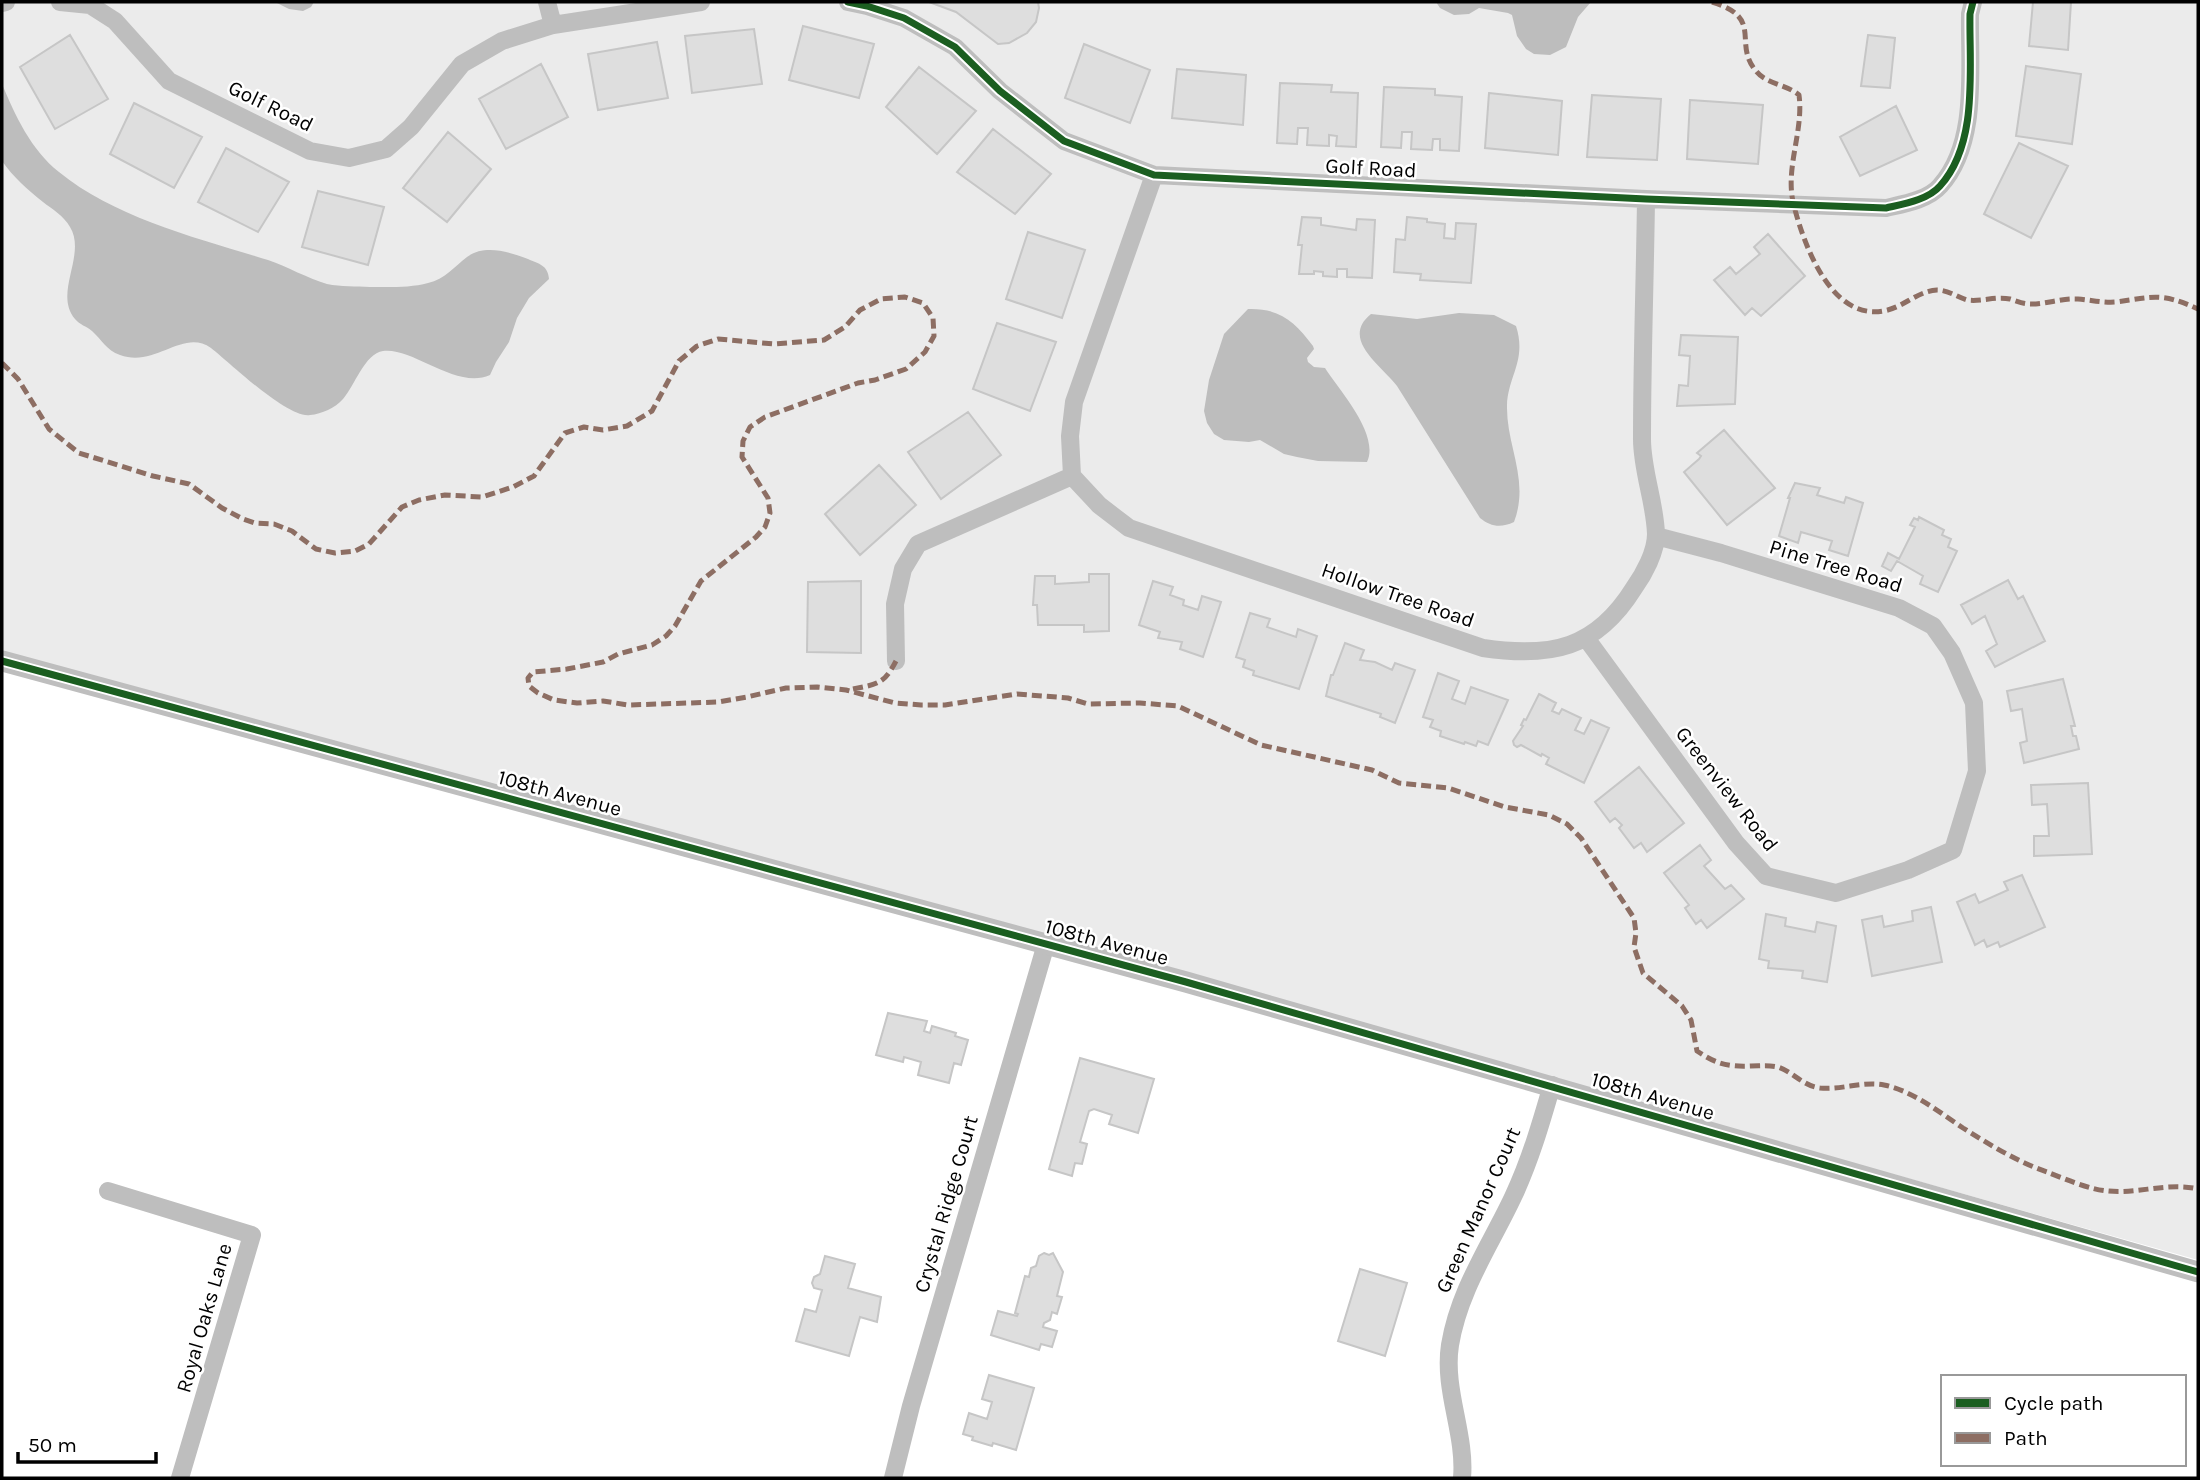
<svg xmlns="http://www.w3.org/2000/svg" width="2200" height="1480" viewBox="0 0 2200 1480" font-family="Karla,sans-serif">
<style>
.green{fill:#ebebeb}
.water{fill:#bdbdbd}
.building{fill:#dedede;stroke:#c6c6c6;stroke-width:2}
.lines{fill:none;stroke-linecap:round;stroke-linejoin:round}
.minor{stroke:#bebebe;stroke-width:18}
.tertiary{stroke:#bebebe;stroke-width:21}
.quiet{stroke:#8d6e63;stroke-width:5;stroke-dasharray:10 5;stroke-linecap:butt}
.cycleway-casing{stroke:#fff;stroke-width:11}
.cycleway{stroke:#1b5e20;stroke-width:7}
.labels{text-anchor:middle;stroke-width:5;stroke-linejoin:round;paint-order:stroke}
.street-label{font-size:21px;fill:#000;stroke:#fff}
</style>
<rect width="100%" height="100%" fill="#fff"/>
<path class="green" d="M2 2H2198V1260L1918 1181 2 659Z"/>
<path class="water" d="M275 2H314L311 7 303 11 289 9Z
M1436 2H1591L1578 17 1566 47 1550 55 1534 54 1526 49 1517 36 1512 15 1508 13 1479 8 1469 14 1454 15 1440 8Z
M2 84C15 115 31 150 59 172 115 218 200 239 268 260 288 267 307 278 327 284 341 287 356 286 370 287 388 287 410 288 428 283 445 279 454 267 467 257 484 244 510 252 528 259 539 264 548 265 549 279L529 298 517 318 509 342 496 362 490 375C456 390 413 347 383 351 365 353 354 387 343 399 335 408 322 414 310 415 288 419 230 363 211 348 183 328 156 368 120 355 106 350 102 340 92 331 86 326 80 325 75 319 53 293 87 255 70 227 64 216 52 209 43 202 28 190 13 177 2 161Z
M1248 309C1280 308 1295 322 1313 346L1314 349 1307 358 1308 362 1314 367 1325 368C1340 391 1380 435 1367 462L1318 461 1297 457 1284 454 1260 440 1249 442 1224 440 1214 434 1207 423 1204 411 1209 380 1224 334Z
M1459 313 1494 315 1516 326C1527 360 1508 376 1507 405 1506 446 1530 480 1514 522 1501 528 1491 527 1480 518L1397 386C1381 365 1340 339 1371 314L1417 319Z"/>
<path class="building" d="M929 2H1038L1039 8 1036 22 1027 33 1009 43 998 44 956 12Z
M2033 2H2071L2068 50 2029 46Z
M803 26 874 44 859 98 789 80Z
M754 29 762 84 692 93 685 36Z
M70 35 108 99 55 129 20 67Z
M1868 35 1895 38 1890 88 1861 86Z
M657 42 668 98 598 110 588 54Z
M1084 44 1150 70 1130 123 1065 98Z
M541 64 568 117 506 149 479 99Z
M2026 66 2081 74 2072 144 2016 136Z
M919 67 976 111 937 154 886 107Z
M1177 69 1246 75 1243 125 1172 118Z
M1280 83 1332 85 1331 92 1358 93 1356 147 1336 146 1337 136 1329 135V146L1307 145 1308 128H1298L1297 144 1277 143Z
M1384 87 1435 89V95L1462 97 1459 151 1440 150V139H1433L1432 150 1411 149 1412 132H1402L1401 148 1381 147Z
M1489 93 1562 101 1558 155 1485 148Z
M1592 95 1661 99 1657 160 1587 157Z
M1690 100 1763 105 1758 164 1687 159Z
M134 103 202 137 174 188 110 154Z
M1896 106 1917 150 1860 176 1840 137Z
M993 129 1051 174 1015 214 957 172Z
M448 132 491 169 447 222 403 188Z
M2019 143 2068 166 2031 238 1984 214Z
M226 148 289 182 258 232 198 202Z
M318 191 384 207 368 265 302 247Z
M1302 217 1321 218V225L1356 230 1357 219 1375 220 1372 278 1347 277V269H1337V277L1323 276V272L1314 271V274H1299L1302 245H1298Z
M1407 217 1427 219V222L1445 224 1444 238 1455 239 1456 223 1476 224 1471 283 1420 280 1421 274 1394 272 1396 239 1405 240Z
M1028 232 1085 250 1062 318 1006 299Z
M1768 234 1805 276 1761 316 1752 308 1745 315 1714 280 1730 267 1736 274 1760 254 1754 247Z
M997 323 1056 342 1030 411 973 389Z
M1681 335 1738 337 1735 404 1677 406 1679 385 1688 386 1690 356 1679 355Z
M968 412 1001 455 941 499 908 452Z
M1724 430 1775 488 1727 525 1684 472 1699 459 1701 456 1697 453Z
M879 465 916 505 860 555 825 514Z
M1795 483 1820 488 1817 495 1844 503 1846 497 1863 503 1848 556 1829 550 1832 541 1801 532 1798 543 1779 536 1790 498H1788Z
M1919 517 1944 530 1942 535 1951 539 1948 547 1957 551 1938 592 1920 584 1923 576 1897 561 1891 571 1882 566 1888 553 1899 559 1915 527 1910 525 1914 518 1918 520Z
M1089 574H1109V631L1084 632V625H1038L1037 605H1033L1035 576H1055V584L1089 582Z
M2008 580 2018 599 2023 596 2045 641 1995 667 1986 651 1997 644 1985 616 1972 624 1961 605Z
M861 581V653L807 652 808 582Z
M1153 581 1173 587 1170 595 1184 600 1183 605 1198 610 1202 596 1221 602 1203 657 1180 649 1182 642 1158 638 1160 632 1139 625Z
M1250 613 1270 619 1267 627 1296 637 1298 629 1317 636 1299 689 1253 675 1254 671 1243 667 1245 660 1236 657Z
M1345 643 1364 650 1360 660 1375 662 1392 670 1395 663 1415 670 1395 723 1380 717 1381 714 1326 696 1331 675H1333Z
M1438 673 1459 681 1452 699 1465 704 1471 687 1508 700 1488 745 1478 741 1476 746 1465 742 1464 744 1440 736 1441 731 1430 727 1433 720 1423 717Z
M2063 679 2075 726H2071L2073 736H2076L2079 749 2024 763 2020 743 2027 741 2022 709 2011 711 2007 691Z
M1539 694 1556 703 1552 711 1559 714 1562 709 1581 718 1575 730 1584 734 1591 720 1609 728 1584 783 1546 764 1549 758 1542 754 1541 756 1521 745 1517 747 1514 745 1513 741 1523 726 1521 725 1524 719 1526 720Z
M1639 767 1684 823 1647 852 1641 843 1634 848 1619 828 1622 825 1615 818 1610 822 1595 802Z
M2088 783 2092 854 2034 856V836H2049L2047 804 2032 805 2031 785Z
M1700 845 1711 860 1704 866 1725 889 1731 885 1744 899 1707 928 1701 920 1696 924 1685 908 1689 905 1664 873Z
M2022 875 2045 927 2000 947 1998 942 1987 947 1984 940 1975 945 1957 902 1975 894 1979 903 2008 890 2004 882Z
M1931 907 1942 962 1872 976 1862 920 1882 916 1884 927 1913 921 1912 911Z
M1766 914 1786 918 1785 926 1815 932 1817 922 1836 926 1827 982 1802 978 1803 971 1768 968 1769 961 1759 959Z
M888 1013 927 1021 924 1031 930 1033 932 1026 956 1033 955 1036 968 1040 961 1065 954 1063 949 1083 918 1075 921 1062 904 1057 903 1062 876 1055Z
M1080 1058 1154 1079 1138 1133 1109 1124 1112 1115 1094 1109 1089 1111 1080 1142 1087 1144 1082 1164 1075 1163 1072 1176 1049 1169Z
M1044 1253 1049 1255 1053 1253 1063 1272 1057 1296 1062 1297 1057 1314 1052 1312 1050 1320 1044 1323 1043 1327 1057 1331 1052 1347 1041 1344 1039 1350 991 1335 998 1311 1017 1316 1018 1314 1015 1313 1025 1276 1029 1277 1031 1268 1036 1266 1039 1256Z
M825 1256 855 1264 848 1288 881 1297 877 1322 860 1317 849 1356 796 1341 805 1309 816 1312 822 1290 814 1288 812 1283 814 1277 820 1274Z
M1360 1269 1407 1283 1385 1356 1338 1341Z
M989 1375 1034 1388 1016 1450 993 1443 992 1446 972 1440 973 1437 963 1434 969 1413 987 1419 992 1402 982 1399Z"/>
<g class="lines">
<path class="minor" d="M60 2 90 5 115 21 169 81 310 151 349 158 386 149 411 127 462 64 502 41 553 25 701 2
M547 2 553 25
M848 2 867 6 904 18 955 47 1000 91 1064 141 1154 175 1646 199 1886 208C1903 204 1928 200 1940 186 1979 143 1969 68 1970 14L1973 2
M2 3 6 2
M1154 175 1074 402 1070 436 1072 476 1099 505 1129 528 1483 648C1551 658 1596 649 1634 588 1644 574 1656 552 1656 534 1655 502 1642 471 1642 439 1642 359 1645 279 1646 199
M1586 638 1736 843 1766 876 1836 893 1908 870 1953 850 1977 771 1974 703 1952 653 1933 626 1899 608 1721 553 1656 536
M896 661 895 604 903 569 918 544 1072 476
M108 1191 252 1235 180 1478
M893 1478 911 1406 1046 944
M1462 1478C1466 1434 1443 1390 1450 1345 1459 1290 1490 1246 1513 1197 1530 1161 1541 1123 1552 1085"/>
<path class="tertiary" d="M2 661 1186 982 2198 1272"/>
<path class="quiet" d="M1712 2C1765 18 1732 43 1756 71 1766 84 1786 84 1799 95 1804 132 1784 169 1794 206 1804 245 1831 320 1883 311 1903 308 1917 291 1937 290 1948 290 1957 297 1967 300 1981 302 1996 296 2010 299 2017 301 2023 304 2031 304 2047 304 2062 298 2078 299 2091 300 2103 303 2116 302 2153 297 2161 292 2198 309
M2 363 18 379 49 429 79 453 153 476 189 484 222 508 243 519 255 523 274 524 292 531 316 549 335 553 355 551 369 544 402 507 419 500 445 495 482 497 513 487 534 476 565 433 584 427 603 430 627 426 652 411 679 361 697 346 718 339 774 344 824 340 845 327 860 310 881 299 905 297 923 303 933 318 934 336 925 352 906 369 875 380 858 383 765 417 750 427 743 441 742 457 768 498 770 513 765 527 756 537 701 581 675 626 666 636 652 645 618 654 603 662 567 669 533 672 528 678 529 686 538 693 554 700 577 703 603 701 628 705 718 702 747 697 786 688 817 687 846 690 895 703 921 705H945L1017 694 1068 698 1088 704 1140 703 1178 706 1261 745 1372 770 1399 783 1448 788 1505 807 1549 815 1567 824 1581 838 1634 918 1636 933 1634 947 1643 973 1682 1006 1691 1020 1697 1051C1716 1064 1728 1067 1751 1066 1761 1066 1769 1065 1778 1067 1793 1072 1803 1086 1820 1088 1842 1090 1863 1081 1884 1085 1913 1091 1939 1112 1963 1128 1990 1145 2018 1162 2047 1172 2065 1179 2091 1190 2108 1191 2138 1194 2168 1182 2198 1189
M853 689C878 684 884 684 896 661"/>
<g class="cycleway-casing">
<path id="cycleway" d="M848 2 867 6 904 18 955 47 1000 91 1064 141 1154 175 1646 199 1886 208C1903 204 1928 200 1940 186 1979 143 1969 68 1970 14L1973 2
M2 661 1186 982 2198 1272"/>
</g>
<use href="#cycleway" class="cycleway"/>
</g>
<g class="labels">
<g class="street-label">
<text transform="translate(271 106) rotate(26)" y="7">Golf Road</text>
<text transform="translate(1371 168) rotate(3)" y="7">Golf Road</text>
<text transform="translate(1836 566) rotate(17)" y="7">Pine Tree Road</text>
<text transform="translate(1398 595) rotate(19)" y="7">Hollow Tree Road</text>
<text transform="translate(1727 789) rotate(52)" y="7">Greenview Road</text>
<text transform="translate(560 793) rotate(15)" y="7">108th Avenue</text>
<text transform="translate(1107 942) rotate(15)" y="7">108th Avenue</text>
<text transform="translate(1653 1096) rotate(16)" y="7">108th Avenue</text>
<text transform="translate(946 1204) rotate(-74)" y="7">Crystal Ridge Court</text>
<text transform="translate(1478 1210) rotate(-66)" y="7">Green Manor Court</text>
<text transform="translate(204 1318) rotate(-74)" y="7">Royal Oaks Lane</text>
</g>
</g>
<rect width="2200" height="1480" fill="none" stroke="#000000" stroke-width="7"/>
<rect x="1941" y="1375" width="245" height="91" fill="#ffffff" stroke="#999999" stroke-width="2"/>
<rect x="1955" y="1398" width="35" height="10" fill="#1b5e20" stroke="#999999" stroke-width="2"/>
<text x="2004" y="1410" font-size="21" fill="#000000">Cycle path</text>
<rect x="1955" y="1433" width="35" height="10" fill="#8d6e63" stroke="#999999" stroke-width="2"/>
<text x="2004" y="1445" font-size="21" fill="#000000">Path</text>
<path d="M18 1452v10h138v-10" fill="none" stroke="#000000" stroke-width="3.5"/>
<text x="28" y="1452" font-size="21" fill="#000000" stroke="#ffffff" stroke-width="5" paint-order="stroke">50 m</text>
</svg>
